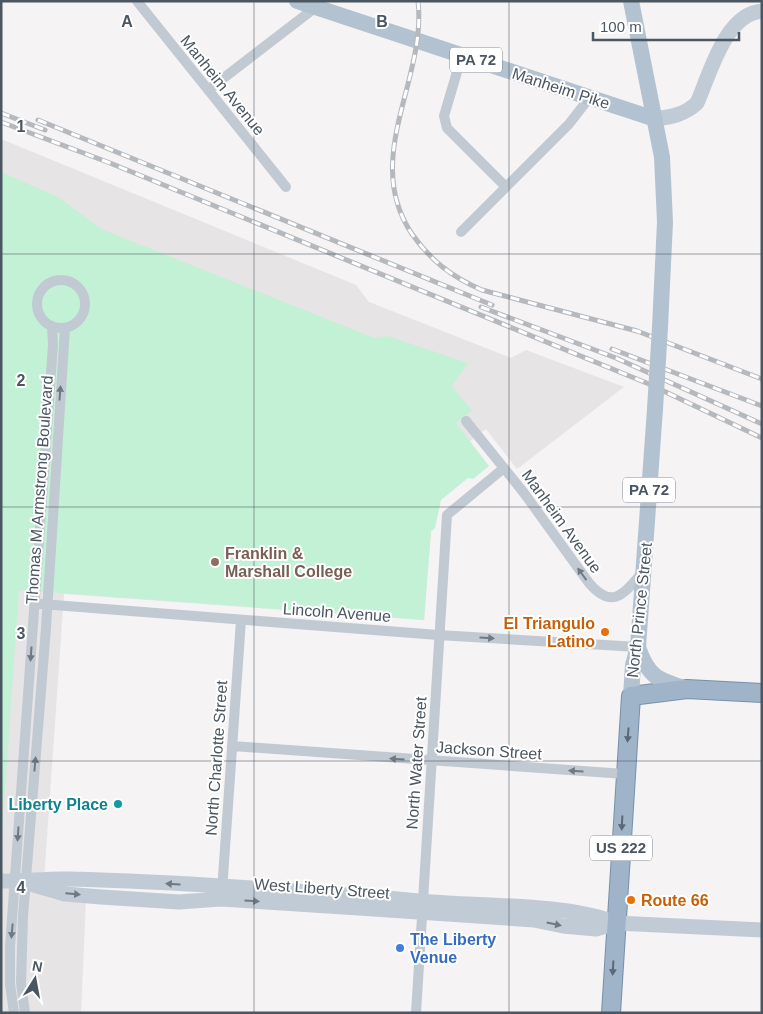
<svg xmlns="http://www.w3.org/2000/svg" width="763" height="1014" viewBox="0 0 763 1014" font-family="Arial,sans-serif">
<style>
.education{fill:#e6e4e5}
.green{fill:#c3f1d5}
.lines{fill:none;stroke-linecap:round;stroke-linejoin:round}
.trunk-casing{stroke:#7690ad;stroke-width:20}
.minor{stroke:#c1cad2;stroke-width:10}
.secondary{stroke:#c1cbd6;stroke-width:15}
.primary{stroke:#b3c2d1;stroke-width:16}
.trunk{stroke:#9fb4c9;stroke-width:18}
.rail-casing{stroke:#b5b8bd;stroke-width:5}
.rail{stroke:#fff;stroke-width:3;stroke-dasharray:9;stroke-linecap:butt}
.primary-bridge{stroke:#b3c2d1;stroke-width:16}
.oneway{fill:#6e7983}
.oneway2{fill:#5b6976}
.oneway3{fill:#6e7984}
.grid{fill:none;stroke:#4a5661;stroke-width:1;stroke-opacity:0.55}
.education-dot{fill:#8d6e63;stroke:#fff;stroke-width:2}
.food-dot{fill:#e8710a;stroke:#fff;stroke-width:2}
.culture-dot{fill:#0f9aa8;stroke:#fff;stroke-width:2}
.shop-dot{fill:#3f7fe0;stroke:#fff;stroke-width:2}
.labels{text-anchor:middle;stroke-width:4;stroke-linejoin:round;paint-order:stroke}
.shield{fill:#fff;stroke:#808990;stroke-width:1}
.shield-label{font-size:15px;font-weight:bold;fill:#4a5661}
.street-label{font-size:16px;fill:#4a5661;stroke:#fff}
.education-label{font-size:16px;font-weight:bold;fill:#785e54;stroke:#fff;text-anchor:start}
.food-label{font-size:16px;font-weight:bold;fill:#c56008;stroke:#fff;text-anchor:end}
.culture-label{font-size:16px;font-weight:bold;fill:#0d838f;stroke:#fff;text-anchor:end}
.shop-label{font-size:16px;font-weight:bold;fill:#366cbe;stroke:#fff;text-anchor:start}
.grid-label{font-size:16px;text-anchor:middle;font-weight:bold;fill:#4a5661;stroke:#fff;stroke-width:4;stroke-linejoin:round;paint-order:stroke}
</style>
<rect width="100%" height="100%" fill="#f5f3f3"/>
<path class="education" d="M1 139 356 285 369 302 511 358 526 350 624 387 517 469 486 429 423 478 440 505 437 511 435 528 431 531 424 620 64 594 43 895 86 899 81 1013H1Z"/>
<path class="green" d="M1 172 58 197 101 229 374 338 388 336 468 363 452 386 472 411 456 423 489 466 473 479 468 478 441 500 435 528 431 531 424 620 19 590 1 846Z"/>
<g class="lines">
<g class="trunk-casing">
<path id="trunk" d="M611 1013 631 696 687 689 762 693"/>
</g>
<path class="minor" d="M137 1 286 187
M462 55 444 116 447 128 506 187
M208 90 316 7
M461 232 569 124 590 97
M37 304a24 24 0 1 1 48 0a24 24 0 1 1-48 0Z
M466 421 524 493 589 583C613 611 624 593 643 572
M41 604 438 635 638 647
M232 746 625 774
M222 891 241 620
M14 1013 10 984V947L53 345 52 326
M25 1013 21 983 23 916 46 628 65 328
M416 1013 447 515 504 468"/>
<path class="secondary" d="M655 119C671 117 684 115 697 103 710 74 725 14 762 11
M1 881C24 882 46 878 69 879 195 882 322 893 447 903 496 906 572 905 616 923L762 930
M34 885 65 894 101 897 179 902 221 899 359 908 534 920 563 926 596 929 616 923"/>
<path class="primary" d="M297 1 655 119
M631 1 662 157 665 222 660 327
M638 647C648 677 658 680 687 689
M631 696 633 665 638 647 655 409"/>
<use href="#trunk" class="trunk"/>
<g class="rail-casing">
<path id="rail" d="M418 1C427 80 361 158 412 234 431 261 452 277 482 290L637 331 762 379
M1 113 45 130
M38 120 492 305
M1 122 110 163 649 384 762 438
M481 307 616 358 762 424
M612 349 762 406"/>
</g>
<use href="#rail" class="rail"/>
<path class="primary-bridge" d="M655 409 660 327"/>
</g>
<defs><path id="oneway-solid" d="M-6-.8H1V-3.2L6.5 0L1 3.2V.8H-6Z" transform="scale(1.25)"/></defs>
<g class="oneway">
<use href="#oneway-solid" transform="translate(60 393) rotate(-86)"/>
<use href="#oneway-solid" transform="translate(582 574) rotate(-126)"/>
<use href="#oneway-solid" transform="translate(487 638) rotate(4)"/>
<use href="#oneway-solid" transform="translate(31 654) rotate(94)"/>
<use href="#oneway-solid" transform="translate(397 759) rotate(-176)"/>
<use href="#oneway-solid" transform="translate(35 764) rotate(-85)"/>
<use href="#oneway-solid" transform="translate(576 771) rotate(-176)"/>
<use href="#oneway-solid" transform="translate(18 834) rotate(94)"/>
<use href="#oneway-solid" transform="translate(12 931) rotate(95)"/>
</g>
<g class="oneway2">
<use href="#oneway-solid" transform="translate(628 735) rotate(94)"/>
<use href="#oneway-solid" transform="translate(622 823) rotate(93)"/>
<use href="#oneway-solid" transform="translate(613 968) rotate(93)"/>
</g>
<g class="oneway3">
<use href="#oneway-solid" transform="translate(173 884) rotate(-176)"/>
<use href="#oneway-solid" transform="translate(73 894) rotate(5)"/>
<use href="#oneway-solid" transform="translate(252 901) rotate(4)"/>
<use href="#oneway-solid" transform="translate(554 924) rotate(12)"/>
</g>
<path class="grid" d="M254 1V1013M509 1V1013M1 254H762M1 507H762M1 761H762"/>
<circle class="education-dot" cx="215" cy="562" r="5"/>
<g class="food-dot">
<circle cx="605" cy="632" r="5"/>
<circle cx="631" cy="900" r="5"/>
</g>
<circle class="culture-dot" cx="118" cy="804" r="5"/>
<circle class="shop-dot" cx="400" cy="948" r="5"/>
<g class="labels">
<g class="shield">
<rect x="450" y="47.5" width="52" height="25" rx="4"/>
<rect x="623" y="477.5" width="52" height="25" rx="4"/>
<rect x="590" y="835.5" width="62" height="25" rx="4"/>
</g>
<g class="shield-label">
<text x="476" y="65">PA 72</text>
<text x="649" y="495">PA 72</text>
<text x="621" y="853">US 222</text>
</g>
<g class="street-label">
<text transform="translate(223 85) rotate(51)" y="6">Manheim Avenue</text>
<text transform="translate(561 88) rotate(18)" y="6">Manheim Pike</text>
<text transform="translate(39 490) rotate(-86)" y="6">Thomas M Armstrong Boulevard</text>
<text transform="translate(562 521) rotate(54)" y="6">Manheim Avenue</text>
<text transform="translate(639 610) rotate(-84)" y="6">North Prince Street</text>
<text transform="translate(337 612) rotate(4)" y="6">Lincoln Avenue</text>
<text transform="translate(489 750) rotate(4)" y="6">Jackson Street</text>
<text transform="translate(216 758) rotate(-86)" y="6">North Charlotte Street</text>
<text transform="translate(416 763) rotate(-86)" y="6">North Water Street</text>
<text transform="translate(322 888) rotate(4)" y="6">West Liberty Street</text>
</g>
<g class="education-label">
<text x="225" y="559">Franklin &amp;<tspan x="225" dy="18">Marshall College</tspan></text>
</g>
<g class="food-label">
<text x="595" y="629">El Triangulo<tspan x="595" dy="18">Latino</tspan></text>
<text x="641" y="906" text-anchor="start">Route 66</text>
</g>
<g class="culture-label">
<text x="108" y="810">Liberty Place</text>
</g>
<g class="shop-label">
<text x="410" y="945">The Liberty<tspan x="410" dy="18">Venue</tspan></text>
</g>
</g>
<g class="grid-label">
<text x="127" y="27">A</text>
<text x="382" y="27">B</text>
<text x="21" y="132">1</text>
<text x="21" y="386">2</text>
<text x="21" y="639">3</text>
<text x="21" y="893">4</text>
</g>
<rect width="763" height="1014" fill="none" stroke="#4a5661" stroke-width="5"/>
<g transform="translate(35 979) rotate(11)" stroke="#ffffff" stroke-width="4" paint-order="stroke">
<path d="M0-4L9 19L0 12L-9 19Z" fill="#4a5661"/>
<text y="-8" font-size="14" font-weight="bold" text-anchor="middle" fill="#4a5661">N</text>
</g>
<path d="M593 32v8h146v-8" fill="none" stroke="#4a5661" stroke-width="2.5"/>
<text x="600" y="32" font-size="15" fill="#4a5661" stroke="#ffffff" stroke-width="4" paint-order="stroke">100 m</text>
</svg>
